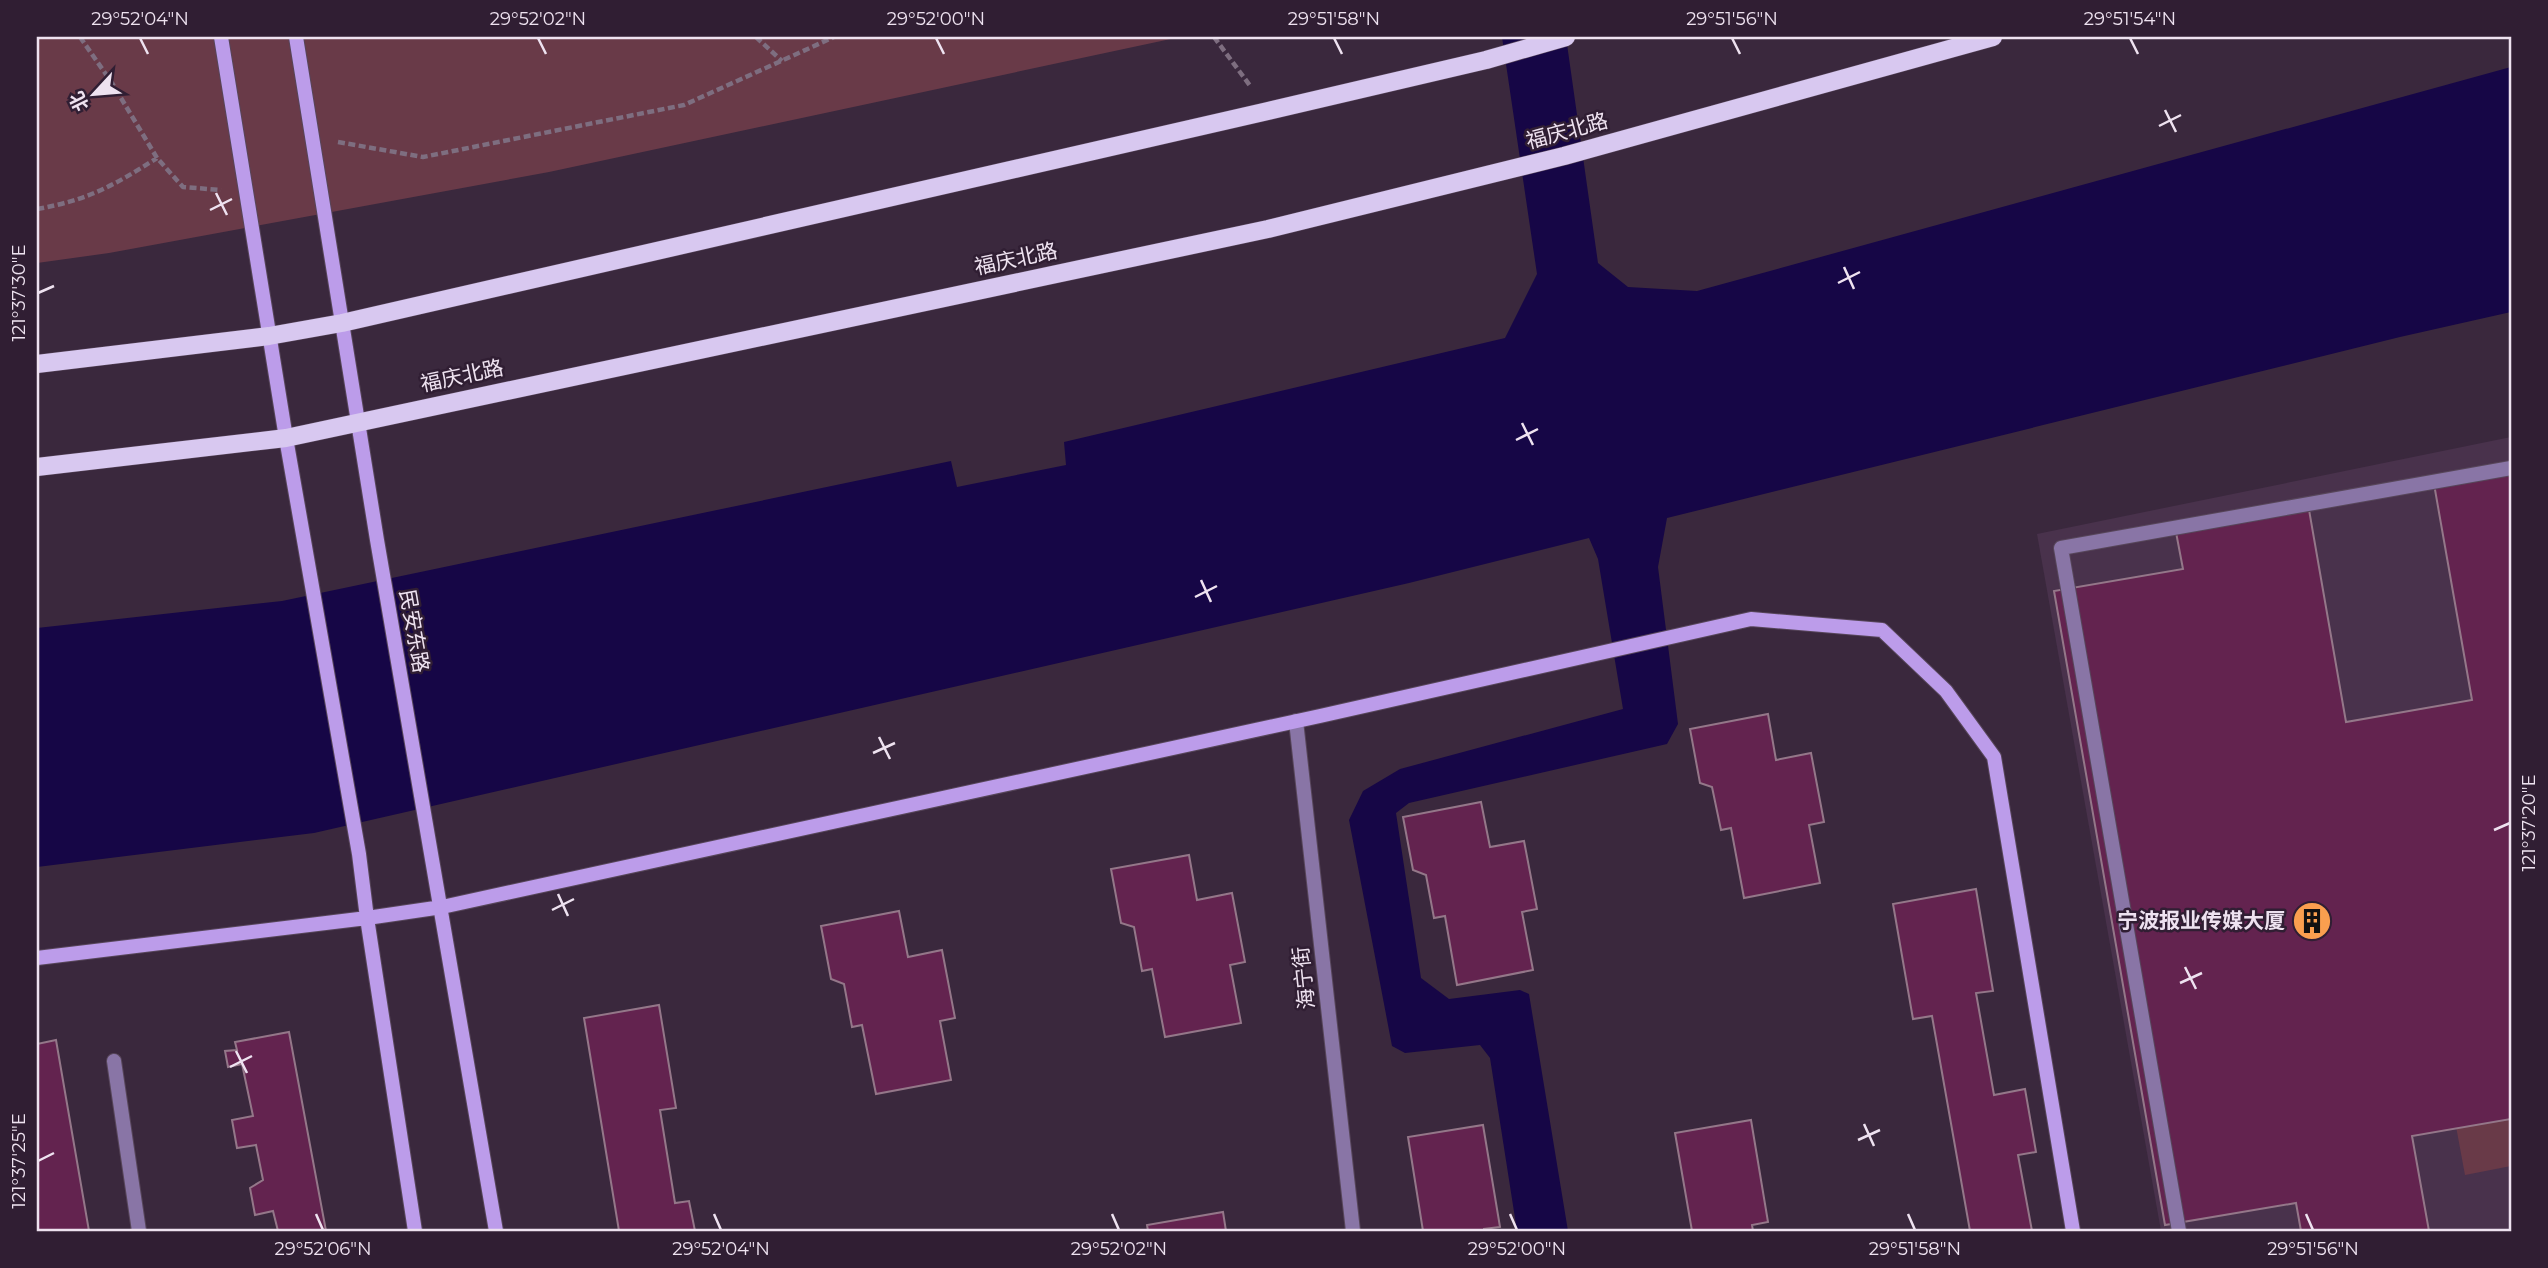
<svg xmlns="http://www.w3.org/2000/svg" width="2548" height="1268" viewBox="0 0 2548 1268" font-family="Montserrat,'Noto Sans SC',sans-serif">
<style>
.built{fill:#49324c}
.green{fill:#693a48}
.water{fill:#160646}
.building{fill:#63234f;stroke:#947789;stroke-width:2}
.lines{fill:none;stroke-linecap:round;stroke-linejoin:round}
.lane-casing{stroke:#57465a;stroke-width:16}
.street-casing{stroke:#57465a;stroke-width:16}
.secondary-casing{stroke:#57465a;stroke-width:16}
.primary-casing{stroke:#57465a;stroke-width:19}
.path{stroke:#7e6e80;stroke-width:4.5;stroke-dasharray:7 3.5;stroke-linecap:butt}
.lane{stroke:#8975a6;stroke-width:14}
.street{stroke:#8975a6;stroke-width:14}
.secondary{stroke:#bc9cea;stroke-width:14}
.primary{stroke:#d8c8f0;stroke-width:18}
.ticks{fill:none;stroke:#eee2f0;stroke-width:2.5}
.labels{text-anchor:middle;stroke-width:5;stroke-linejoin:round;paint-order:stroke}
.street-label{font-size:21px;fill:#eee2f0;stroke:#301e33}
.poi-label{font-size:21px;font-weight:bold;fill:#eee2f0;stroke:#301e33;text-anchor:end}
.neatline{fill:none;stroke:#eee2f0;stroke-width:2.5}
.ticks-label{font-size:18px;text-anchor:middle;fill:#eee2f0}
</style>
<rect width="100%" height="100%" fill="#3a283d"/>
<path class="built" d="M2511 437V1231H2161L2037 534Z"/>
<path class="green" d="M37 37H1180L549 172 109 253 37 263Z
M2511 976V1166L2465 1175 2431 991Z"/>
<path class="water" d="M1502 37H1566L1598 263 1628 287 1697 291 2511 67V312L2400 337 1667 518 1658 567 1678 724 1667 744 1409 803 1396 813 1421 978 1449 999 1520 990 1529 994 1568 1231H1517L1490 1058 1480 1045 1405 1053 1392 1046 1349 820 1363 791 1400 769 1623 709 1598 559 1589 538 1409 583 314 833 37 867V628L282 601 951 461 957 487 1066 465 1064 442 1505 338 1537 274Z"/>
<path class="building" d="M2511 471V1119L2412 1136 2429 1231H2301L2296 1203 2165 1225 2054 591 2183 569 2175 527 2308 504 2346 722 2472 700 2434 484Z
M1768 714 1776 760 1811 753 1824 822 1809 825 1820 883 1744 898 1731 828 1721 830 1712 787 1700 783 1690 729Z
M1481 802 1490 847 1524 841 1537 909 1522 912 1533 970 1457 985 1445 916 1434 918 1426 875 1413 870 1403 817Z
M1189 855 1197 900 1232 893 1245 962 1230 965 1241 1023 1165 1037 1152 969 1142 971 1134 927 1121 923 1111 869Z
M1976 889 1993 991 1976 993 1994 1095 2025 1089 2036 1152 2018 1155 2032 1231H1970L1932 1016 1913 1019 1893 904Z
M899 911 908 957 942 950 955 1018 940 1021 951 1080 876 1094 862 1025 852 1027 844 984 831 979 821 926Z
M659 1005 676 1108 660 1110 675 1203 689 1201 695 1231H619L584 1018Z
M289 1032 326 1231H278L273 1211 255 1215 250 1188 263 1180 256 1145 237 1148 232 1120 253 1116 242 1064 228 1067 225 1051 237 1050 235 1042Z
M56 1040 89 1231H37V1044Z
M1751 1120 1768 1222 1752 1225 1753 1231H1692L1675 1133Z
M1483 1125 1500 1227 1484 1229V1231H1423L1408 1137Z
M1223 1212 1226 1231H1148L1147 1225Z"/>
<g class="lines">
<g class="lane-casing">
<path id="lane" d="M114 1061 139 1231
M2179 1231 2061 548 2511 468"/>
</g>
<g class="street-casing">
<path id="street" d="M1296 721 1353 1231"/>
</g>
<g class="secondary-casing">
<path id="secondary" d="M221 37 286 438 359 854 367 918 415 1231
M296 37 377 540 496 1231
M37 958 367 918 442 907 1320 716 1751 619 1882 630 1946 691 1994 757 2073 1231"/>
</g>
<g class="primary-casing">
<path id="primary" d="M37 364 269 336 342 323 1268 111 1486 60 1566 37
M37 467 286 438 1268 229 1564 156 1993 37"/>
</g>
<path class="path" d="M80 37 112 83 157 158 183 187 221 190
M756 37 782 61
M1214 37 1251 87
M338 142 423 157 684 105 834 37
M37 209C88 200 113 186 157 158"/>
<use href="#lane" class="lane"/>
<use href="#street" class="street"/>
<use href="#secondary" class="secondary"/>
<use href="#primary" class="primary"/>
</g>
<path class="ticks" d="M140 38 148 54M538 38 546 54M936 38 944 54M1334 38 1342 54M1732 38 1740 54M2130 38 2138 54M2165 110 2176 132M2159 126 2181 115M216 193 227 215M210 210 232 199M1844 267 1854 289M1838 283 1860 272M38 293 54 286M1522 423 1533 445M1516 440 1538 429M1201 580 1211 602M1195 597 1217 586M879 737 890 759M873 753 895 743M2494 830 2510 823M558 894 568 916M552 910 574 899M2185 967 2196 989M2180 983 2202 973M236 1051 247 1073M230 1067 252 1056M1864 1124 1874 1146M1858 1140 1880 1130M38 1161 54 1153M316 1214 323 1230M714 1214 721 1230M1112 1214 1119 1230M1510 1214 1517 1230M1908 1214 1915 1230M2306 1214 2313 1230"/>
<defs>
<g id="building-disc" transform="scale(2.0125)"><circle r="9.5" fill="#fa9f4f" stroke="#301e33"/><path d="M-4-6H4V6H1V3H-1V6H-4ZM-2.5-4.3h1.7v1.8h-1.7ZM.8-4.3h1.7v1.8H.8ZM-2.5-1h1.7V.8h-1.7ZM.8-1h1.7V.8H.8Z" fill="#111"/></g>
</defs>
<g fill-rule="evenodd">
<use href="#building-disc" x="2312" y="921"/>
</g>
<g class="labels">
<g class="street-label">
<text transform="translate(1567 131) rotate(-15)" y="7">福庆北路</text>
<text transform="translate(1016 259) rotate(-12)" y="7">福庆北路</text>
<text transform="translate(462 376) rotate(-12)" y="7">福庆北路</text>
<text transform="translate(414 631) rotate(80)" y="7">民安东路</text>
<text transform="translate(1304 978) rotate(-96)" y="7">海宁街</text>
</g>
<g class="poi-label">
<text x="2285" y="928">宁波报业传媒大厦</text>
</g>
</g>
<rect width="2548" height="1268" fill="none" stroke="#301e33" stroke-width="77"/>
<g transform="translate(94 94) rotate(244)" stroke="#301e33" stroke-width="5" paint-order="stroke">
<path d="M0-5L12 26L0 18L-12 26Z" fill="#eee2f0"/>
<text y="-10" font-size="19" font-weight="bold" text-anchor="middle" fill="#eee2f0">北</text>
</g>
<rect x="38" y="38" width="2472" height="1192" class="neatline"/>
<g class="ticks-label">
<text x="140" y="25">29°52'04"N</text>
<text x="538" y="25">29°52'02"N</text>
<text x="936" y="25">29°52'00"N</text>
<text x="1334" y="25">29°51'58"N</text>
<text x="1732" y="25">29°51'56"N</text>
<text x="2130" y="25">29°51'54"N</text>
<text transform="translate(19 293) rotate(-90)" y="6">121°37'30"E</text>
<text transform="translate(2529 823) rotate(-90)" y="6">121°37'20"E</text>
<text transform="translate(19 1161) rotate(-90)" y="6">121°37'25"E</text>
<text x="323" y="1255">29°52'06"N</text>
<text x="721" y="1255">29°52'04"N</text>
<text x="1119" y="1255">29°52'02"N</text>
<text x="1517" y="1255">29°52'00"N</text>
<text x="1915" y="1255">29°51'58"N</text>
<text x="2313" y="1255">29°51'56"N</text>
</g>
</svg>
